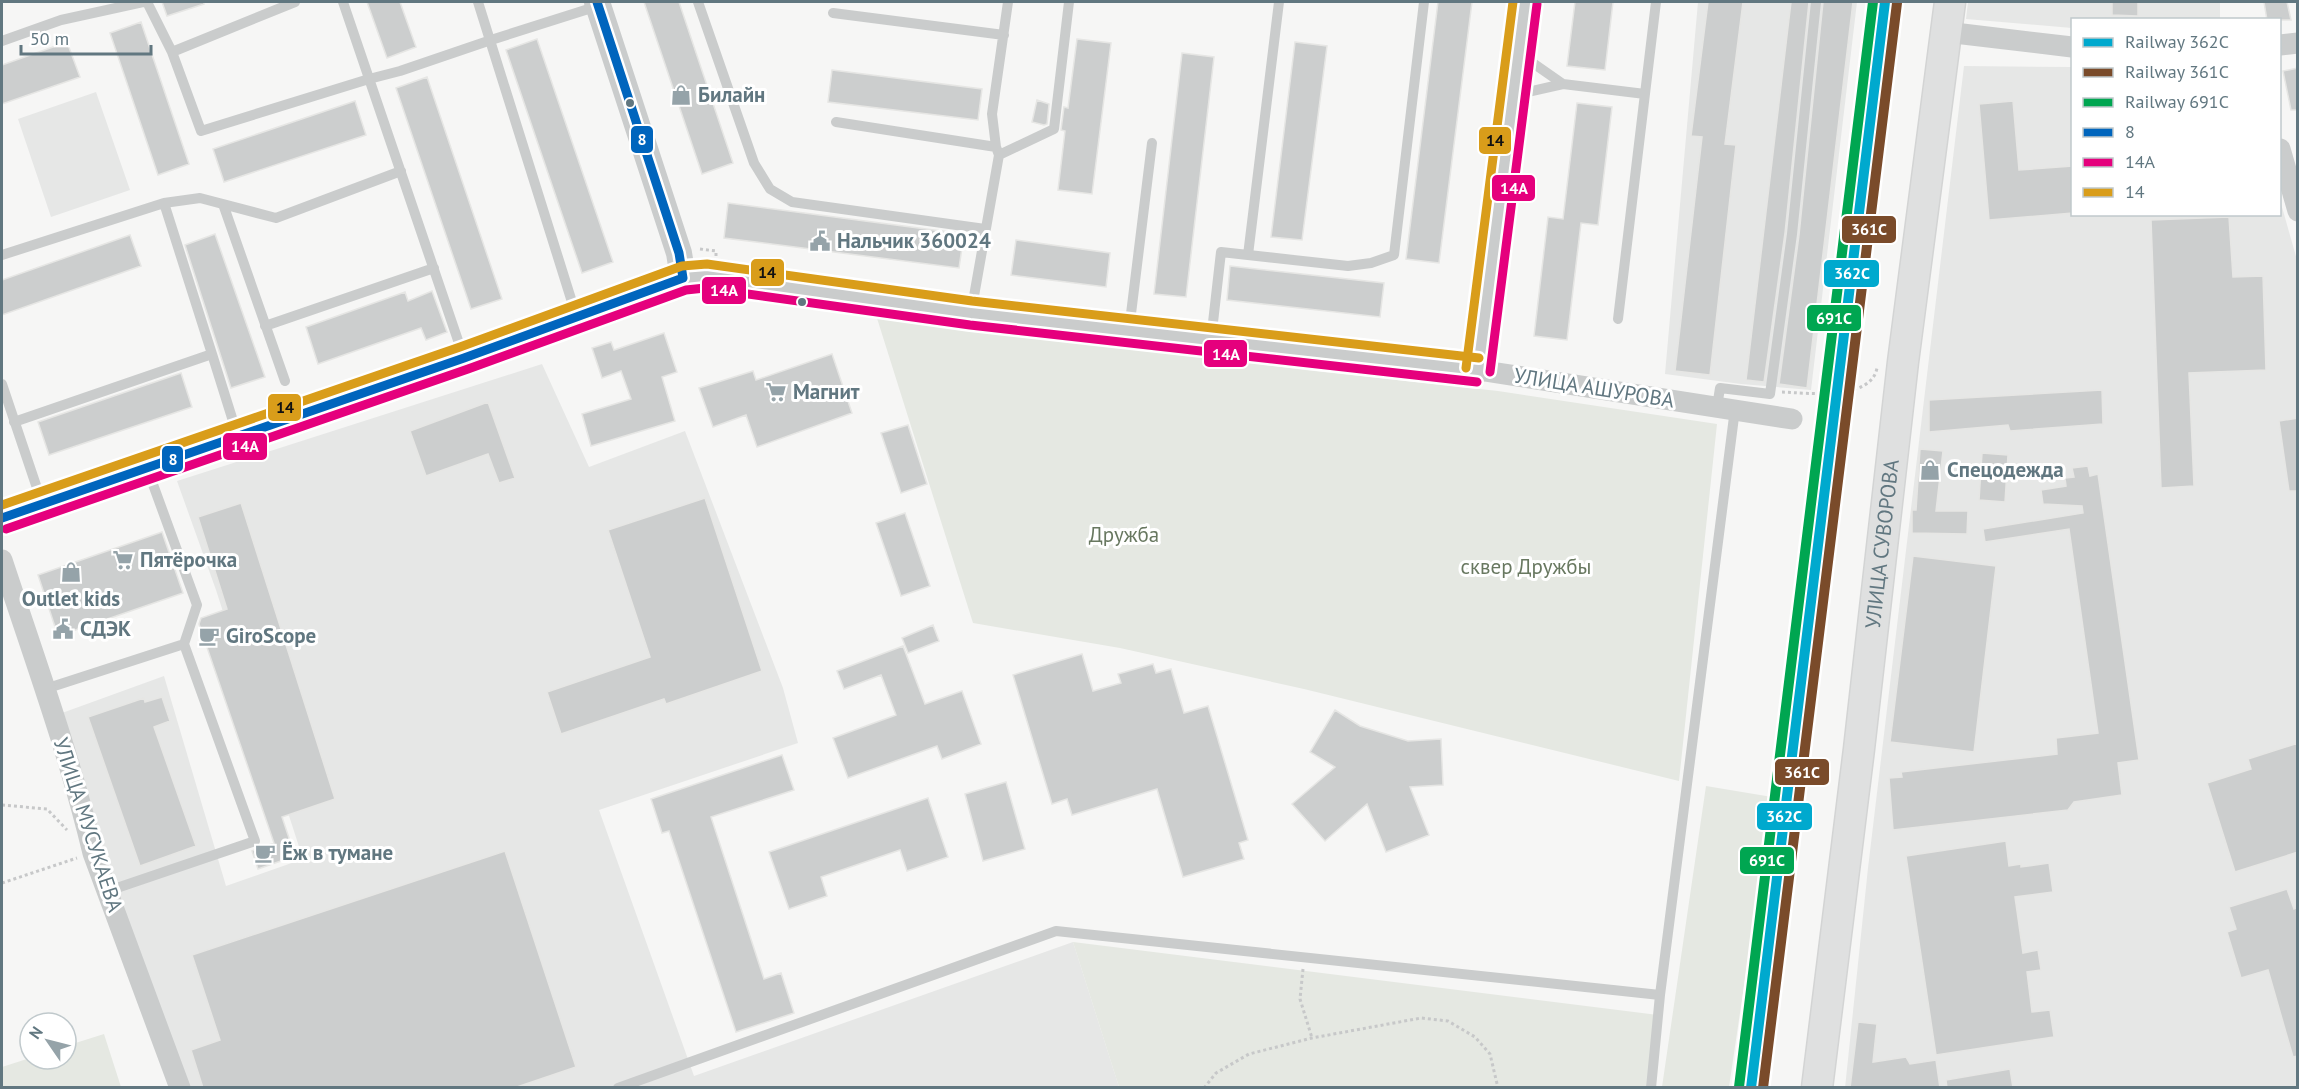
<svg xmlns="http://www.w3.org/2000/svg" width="2299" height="1089" viewBox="0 0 2299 1089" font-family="'PT Sans',sans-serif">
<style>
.built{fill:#e6e7e6}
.green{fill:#e5e8e2}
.building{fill:#cccece;stroke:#e6e6e4;stroke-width:1.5}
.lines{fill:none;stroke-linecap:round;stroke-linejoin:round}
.secondary-casing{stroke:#d3d4d4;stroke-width:33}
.path{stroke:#c7c8c9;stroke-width:3;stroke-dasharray:3 3;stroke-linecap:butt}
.service{stroke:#cacccc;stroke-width:10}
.minor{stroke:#cacccc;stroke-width:21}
.tertiary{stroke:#cacccc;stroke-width:26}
.secondary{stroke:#dfe0e0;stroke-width:30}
.rail-casing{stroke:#c0c1c2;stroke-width:7}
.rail{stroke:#fff;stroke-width:4.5;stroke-dasharray:14;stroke-linecap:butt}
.bus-1-casing{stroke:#fff;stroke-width:14}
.bus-2-casing{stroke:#fff;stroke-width:14}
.bus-3-casing{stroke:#fff;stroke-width:14}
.bus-1{stroke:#0065bd;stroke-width:9}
.bus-2{stroke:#e5007d;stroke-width:9}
.bus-3{stroke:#d99d1a;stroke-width:9}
.rail-1-casing{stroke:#fff;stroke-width:15}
.rail-2-casing{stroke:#fff;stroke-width:15}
.rail-3-casing{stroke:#fff;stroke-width:15}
.rail-1{stroke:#00a9ce;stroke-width:10}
.rail-2{stroke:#7a4b2a;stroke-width:10}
.rail-3{stroke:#00a651;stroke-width:10}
.bus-dot{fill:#617780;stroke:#fff;stroke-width:2}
.labels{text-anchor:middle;stroke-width:6;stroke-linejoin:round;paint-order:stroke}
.poi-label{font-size:21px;font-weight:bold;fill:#617780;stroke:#fff;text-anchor:start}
.street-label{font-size:21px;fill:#617780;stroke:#fff}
.park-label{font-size:21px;fill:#687860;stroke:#fff}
.line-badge{stroke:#fff;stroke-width:2}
.badge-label{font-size:16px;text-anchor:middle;font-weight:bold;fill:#fff}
.pale-badge-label{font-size:16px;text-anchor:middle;font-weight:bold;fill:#111}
</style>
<rect width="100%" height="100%" fill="#f6f6f5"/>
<path class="built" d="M1698 2H1857L1811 390 1741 384 1665 374Z
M1968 2H2220V19L2072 20V28L1966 19Z
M1964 66 2072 67V214H2280V200L2297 260V1087L1845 1088 1868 868Z
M96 92 130 190 51 217 18 119Z
M542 364 589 467 685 431 783 688 798 743 599 810 694 1076 1073 942 1119 1087H188L125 925 62 713 164 676 226 886 303 859 216 590 177 481Z"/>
<path class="green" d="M876 315 1305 370 1498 391 1717 424 1679 781 1304 689 1120 648 973 623Z
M1706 786 1772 797 1729 1087H1662Z
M1073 942 1658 1015 1651 1087H1119Z
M104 1034 121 1087H2V1067L30 1058 66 1059V1046Z"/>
<path class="building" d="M162 2H203L204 4 167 16Z
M367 2H400L416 47 387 58Z
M644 2H679L733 163 702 174Z
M1438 2H1472L1439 263 1406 259Z
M1575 2H1613L1605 70 1567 66Z
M1708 2H1743L1725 144 1736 145 1710 375 1675 371 1702 137 1691 136Z
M1791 2H1809L1785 233 1764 382 1746 380Z
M1823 2H1853L1807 388 1779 384 1799 235Z
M2112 2H2138V16L2112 15Z
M2264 2H2287L2291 20H2267Z
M141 22 189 164 158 175 110 33Z
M537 39 613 262 582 273 506 50Z
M1077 39 1111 43 1092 194 1058 190 1065 131 1061 130 1064 107 1068 108Z
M67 42 80 77 2 104V65Z
M1295 42 1327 46 1302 240 1271 237Z
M1182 53 1214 57 1186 297 1154 294Z
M2298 68V110H2291L2283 71Z
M832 70 982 89 978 120 828 102Z
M427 77 502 299 471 309 396 88Z
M1037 100 1049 104 1047 124 1044 125 1032 122Z
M355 101 366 135 224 182 213 149Z
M2013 101 2019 170 2073 166V213L1989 220 1979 104Z
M1577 103 1612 107 1598 225 1581 223 1567 340 1534 336 1548 217 1563 219Z
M728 203 964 234 959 268 724 238Z
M2229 217 2233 277 2263 276 2266 370 2189 373 2194 486 2161 488 2151 220Z
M215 234 265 377 231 388 185 245Z
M130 235 141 266 2 315V280Z
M1016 240 1110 253 1106 287 1011 275Z
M1230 266 1384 283 1380 317 1227 300Z
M432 291 447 332 426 340 421 328 318 364 306 327 405 292 408 301Z
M664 333 677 372 662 377 675 421 591 446 582 414 631 399 621 371 602 378 592 348 611 342 614 350Z
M832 354 852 413 757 447 746 415 713 427 699 388 753 371 756 380Z
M181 373 192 407 49 455 38 422Z
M2102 390 2103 424 2010 431 2008 425 1929 432V400Z
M488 402 515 478 499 483 488 454 426 476 410 431Z
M2298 418V491H2289L2279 421Z
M908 425 927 484 901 493 881 433Z
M1920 449 1943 451 1936 511H1968L1967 534 1912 533V510H1916Z
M1982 453 2008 455 2005 502 1979 500Z
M2088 466 2090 476 2098 474 2139 760 2118 763 2122 795 2074 802 2068 810 1893 830 1889 778 1902 777 1901 772 2057 754 2056 738 2098 733 2069 529 1985 542 1983 529 2083 513 2082 506 2043 504 2041 490 2066 486 2065 478 2074 477 2072 468Z
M705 498 762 671 666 704 664 699 561 734 547 692 650 657 608 530Z
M241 503 335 799 282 817 295 856 258 869 252 851 274 843 199 624 201 618 227 609 198 517Z
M905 513 930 586 901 596 876 523Z
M162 532 183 593 58 636 38 575Z
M1913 556 1996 566 1974 752 1890 742Z
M933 625 939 641 908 653 902 638Z
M903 646 925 704 962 691 981 744 942 759 937 746 848 778 833 738 896 715 881 675 844 689 837 671Z
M1082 654 1093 691 1121 683 1118 674 1153 664 1156 673 1171 669 1184 713 1208 706 1248 840 1239 843 1244 859 1183 877 1157 789 1072 815 1067 799 1052 804 1013 675Z
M162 697 170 721 154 727 196 846 140 866 88 717 144 698 145 702Z
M1335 710 1360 726 1408 741 1441 739 1443 785 1410 787 1429 835 1386 852 1367 804 1325 841 1292 804 1335 767 1310 752Z
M2298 743V852L2235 872 2207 783 2251 769 2248 759Z
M782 755 794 790 711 817 764 979 781 973 794 1013 736 1032 669 831 662 833 651 799Z
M1006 782 1025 849 983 861 965 794Z
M928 798 948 857 907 871 900 850 821 877 827 896 789 909 769 852Z
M2006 841 2009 866 2021 864V867L2049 863 2053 892 2015 897 2023 953 2038 950 2041 970 2027 972 2032 1012 2050 1010 2054 1037 1936 1055 1906 856Z
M505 851 576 1067 514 1088H203L191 1050 220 1040 192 955Z
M2287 889 2294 909 2298 907V1056L2293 1057 2268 970 2241 978 2227 932 2236 929 2229 907Z
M1858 1022 1877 1024 1873 1062 1906 1057 1910 1064 1936 1060 1940 1088H1850Z
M2010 1069 2013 1088H1947L1946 1080Z"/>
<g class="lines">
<g class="secondary-casing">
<g id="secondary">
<path id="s1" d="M1817 1088 1859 749 1903 362 1950 2"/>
</g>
</g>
<path class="path" d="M700 249 716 251V258
M1782 392C1808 393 1871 401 1877 368
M2 805 47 809 67 830
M2 883 77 858
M1303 969 1300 999 1312 1038
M1204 1088 1216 1073 1249 1054 1312 1038 1421 1018 1448 1021 1475 1037 1490 1054 1498 1088"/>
<path class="service" d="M147 2 172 52 201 131 369 79 400 71 491 40 598 6
M343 2 464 358
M478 2 577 318
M698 2 754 163 770 189 792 202 985 229
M833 13 1004 35
M2 41 61 20 143 2
M172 52 295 2
M1520 54 1563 84 1645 94
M1514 95 1563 84
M836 122 996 147 999 155
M996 147 992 114 1008 2
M164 203 200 198 276 218 401 171
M223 204 285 381
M2 255 164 203 212 354 14 422
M1248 255 1279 2
M971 313 999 155 1054 129 1069 2
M1618 319 1656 2
M265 326 434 268
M1129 330 1152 143
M1211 340 1221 252 1348 266 1371 263 1394 255 1424 2
M212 354 238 437
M2 384 42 503
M1717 407 1720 388 1770 394 1792 234 1816 2
M45 689 184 644
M108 891 255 841 184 644 197 605 147 468
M618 1088 1056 931 1660 995
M1651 1088 1660 995 1735 409"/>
<path class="minor" d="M1946 32 2072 47
M2280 45 2298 43
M2280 149 2298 211
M1478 370 1792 419
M2 560C34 657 69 753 93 853L180 1088"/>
<path class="tertiary" d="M597 2 679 253 683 278
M2 518 464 358 683 278 705 276 971 313 1478 370 1525 2"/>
<use href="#secondary" class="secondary"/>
<g class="rail-casing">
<path id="rail" d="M1743 1088 1876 2"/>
</g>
<use href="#rail" class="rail"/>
<g class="bus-1-casing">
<path id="bus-1" d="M597 2 679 253 683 278
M2 518 464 358 683 278"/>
</g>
<g class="bus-2-casing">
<path id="bus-2" d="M1490 372 1537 4
M6 529 468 369 686 290 705 288 970 325 1477 382"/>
</g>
<g class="bus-3-casing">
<path id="bus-3" d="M1466 368 1513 2
M2 505 460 347 682 266 707 264 972 301 1479 358"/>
</g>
<use href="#bus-1" class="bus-1"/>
<use href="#bus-2" class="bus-2"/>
<use href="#bus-3" class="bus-3"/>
<g class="rail-1-casing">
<path id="rail-1" d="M1751 1088 1885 2"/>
</g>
<g class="rail-2-casing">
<path id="rail-2" d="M1763 1088 1897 3"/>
</g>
<g class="rail-3-casing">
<path id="rail-3" d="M1739 1087 1873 2"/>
</g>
<use href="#rail-1" class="rail-1"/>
<use href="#rail-2" class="rail-2"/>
<use href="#rail-3" class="rail-3"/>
</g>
<defs>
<g id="shop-bare" transform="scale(1.62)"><path d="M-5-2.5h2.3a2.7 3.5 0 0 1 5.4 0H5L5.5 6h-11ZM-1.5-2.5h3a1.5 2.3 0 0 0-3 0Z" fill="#95a3a9" stroke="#fff" stroke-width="2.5" paint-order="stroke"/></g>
<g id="civic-bare" transform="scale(1.62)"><path d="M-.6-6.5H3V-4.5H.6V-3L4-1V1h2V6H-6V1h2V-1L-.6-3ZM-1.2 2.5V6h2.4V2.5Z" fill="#95a3a9" stroke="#fff" stroke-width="2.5" paint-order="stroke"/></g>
<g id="supermarket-bare" transform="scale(1.62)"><path d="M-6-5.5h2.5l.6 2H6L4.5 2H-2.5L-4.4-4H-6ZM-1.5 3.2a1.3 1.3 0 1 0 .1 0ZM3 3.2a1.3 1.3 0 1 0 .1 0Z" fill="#95a3a9" stroke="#fff" stroke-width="2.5" paint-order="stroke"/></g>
<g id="cafe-bare" transform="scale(1.62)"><path d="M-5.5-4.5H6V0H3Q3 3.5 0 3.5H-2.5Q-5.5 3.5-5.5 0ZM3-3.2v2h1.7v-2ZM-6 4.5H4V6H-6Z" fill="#95a3a9" stroke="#fff" stroke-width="2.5" paint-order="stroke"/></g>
</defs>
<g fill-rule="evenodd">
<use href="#shop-bare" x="681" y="95"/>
<use href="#civic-bare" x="820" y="241"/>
<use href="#supermarket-bare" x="776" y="392"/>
<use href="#shop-bare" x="1930" y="470"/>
<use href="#supermarket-bare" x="123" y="560"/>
<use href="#shop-bare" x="71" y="572"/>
<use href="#civic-bare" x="63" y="629"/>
<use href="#cafe-bare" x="209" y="636"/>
<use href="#cafe-bare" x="265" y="853"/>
</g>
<g class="bus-dot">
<circle cx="630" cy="103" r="5"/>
<circle cx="802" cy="302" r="5"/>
</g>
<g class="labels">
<g class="poi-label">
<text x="698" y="102">Билайн</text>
<text x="837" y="248">Нальчик 360024</text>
<text x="793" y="399">Магнит</text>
<text x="1947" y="477">Спецодежда</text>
<text x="140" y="567">Пятёрочка</text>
<text x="71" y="606" text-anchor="middle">Outlet kids</text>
<text x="80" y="636">СДЭК</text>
<text x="226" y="643">GiroScope</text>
<text x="282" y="860">Ёж в тумане</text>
</g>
<g class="street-label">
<text transform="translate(1594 388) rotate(9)" y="7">УЛИЦА АШУРОВА</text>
<text dy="7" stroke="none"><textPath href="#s1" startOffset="548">УЛИЦА СУВОРОВА</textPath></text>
<text transform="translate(88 825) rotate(72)" y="7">УЛИЦА МУСУКАЕВА</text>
</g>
<g class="park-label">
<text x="1124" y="542">Дружба</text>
<text x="1526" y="574">сквер Дружбы</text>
</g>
</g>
<g class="line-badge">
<rect x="630" y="125" width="24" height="29" rx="6" fill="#0065bd"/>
<rect x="1478" y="126" width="34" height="29" rx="6" fill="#d99d1a"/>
<rect x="1491" y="174" width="45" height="28" rx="6" fill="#e5007d"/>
<rect x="1841" y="215" width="56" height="29" rx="6" fill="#7a4b2a"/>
<rect x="750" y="258" width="35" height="29" rx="6" fill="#d99d1a"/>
<rect x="1823" y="259" width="57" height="29" rx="6" fill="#00a9ce"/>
<rect x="701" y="276" width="46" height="29" rx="6" fill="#e5007d"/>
<rect x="1806" y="304" width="56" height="28" rx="6" fill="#00a651"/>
<rect x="1203" y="339" width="45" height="29" rx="6" fill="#e5007d"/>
<rect x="267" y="393" width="35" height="29" rx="6" fill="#d99d1a"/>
<rect x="222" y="432" width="46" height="29" rx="6" fill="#e5007d"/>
<rect x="161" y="445" width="23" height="28" rx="6" fill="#0065bd"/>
<rect x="1774" y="758" width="56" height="28" rx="6" fill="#7a4b2a"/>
<rect x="1756" y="802" width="57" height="29" rx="6" fill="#00a9ce"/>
<rect x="1739" y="846" width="56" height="29" rx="6" fill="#00a651"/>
</g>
<g class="badge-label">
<text x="642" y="145">8</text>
<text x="1514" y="194">14А</text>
<text x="1869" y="235">361С</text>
<text x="1852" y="279">362С</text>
<text x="724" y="296">14А</text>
<text x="1834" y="324">691С</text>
<text x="1226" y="360">14А</text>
<text x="245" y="452">14А</text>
<text x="173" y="465">8</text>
<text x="1802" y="778">361С</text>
<text x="1784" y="822">362С</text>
<text x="1767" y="866">691С</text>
</g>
<g class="pale-badge-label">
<text x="1495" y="146">14</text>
<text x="767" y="278">14</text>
<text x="285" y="413">14</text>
</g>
<rect width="2299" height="1089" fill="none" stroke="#617780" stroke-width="6"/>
<rect x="2071" y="18" width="210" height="198" fill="#ffffff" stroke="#c0c9cc" stroke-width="1.5"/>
<rect x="2083" y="38" width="30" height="9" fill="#00a9ce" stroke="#c0c9cc" stroke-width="1.5"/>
<text x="2125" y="48" font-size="18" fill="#617780">Railway 362С</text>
<rect x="2083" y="68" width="30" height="9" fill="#7a4b2a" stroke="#c0c9cc" stroke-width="1.5"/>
<text x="2125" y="78" font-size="18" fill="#617780">Railway 361С</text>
<rect x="2083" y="98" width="30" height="9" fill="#00a651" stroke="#c0c9cc" stroke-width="1.5"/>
<text x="2125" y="108" font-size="18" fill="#617780">Railway 691С</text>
<rect x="2083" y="128" width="30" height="9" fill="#0065bd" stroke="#c0c9cc" stroke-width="1.5"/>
<text x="2125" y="138" font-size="18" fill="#617780">8</text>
<rect x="2083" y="158" width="30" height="9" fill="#e5007d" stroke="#c0c9cc" stroke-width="1.5"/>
<text x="2125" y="168" font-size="18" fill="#617780">14А</text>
<rect x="2083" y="188" width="30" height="9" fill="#d99d1a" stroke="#c0c9cc" stroke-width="1.5"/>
<text x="2125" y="198" font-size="18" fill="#617780">14</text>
<g transform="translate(48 1041) rotate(305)"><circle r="28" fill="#ffffff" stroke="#c0c9cc" stroke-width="1.5"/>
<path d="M0-4.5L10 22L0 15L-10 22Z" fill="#95a3a9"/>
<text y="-9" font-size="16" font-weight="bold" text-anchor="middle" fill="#617780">N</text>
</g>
<path d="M21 45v9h130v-9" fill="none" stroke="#617780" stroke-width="3"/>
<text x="30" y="45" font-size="18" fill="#617780" stroke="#ffffff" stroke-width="4.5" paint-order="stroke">50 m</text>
</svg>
